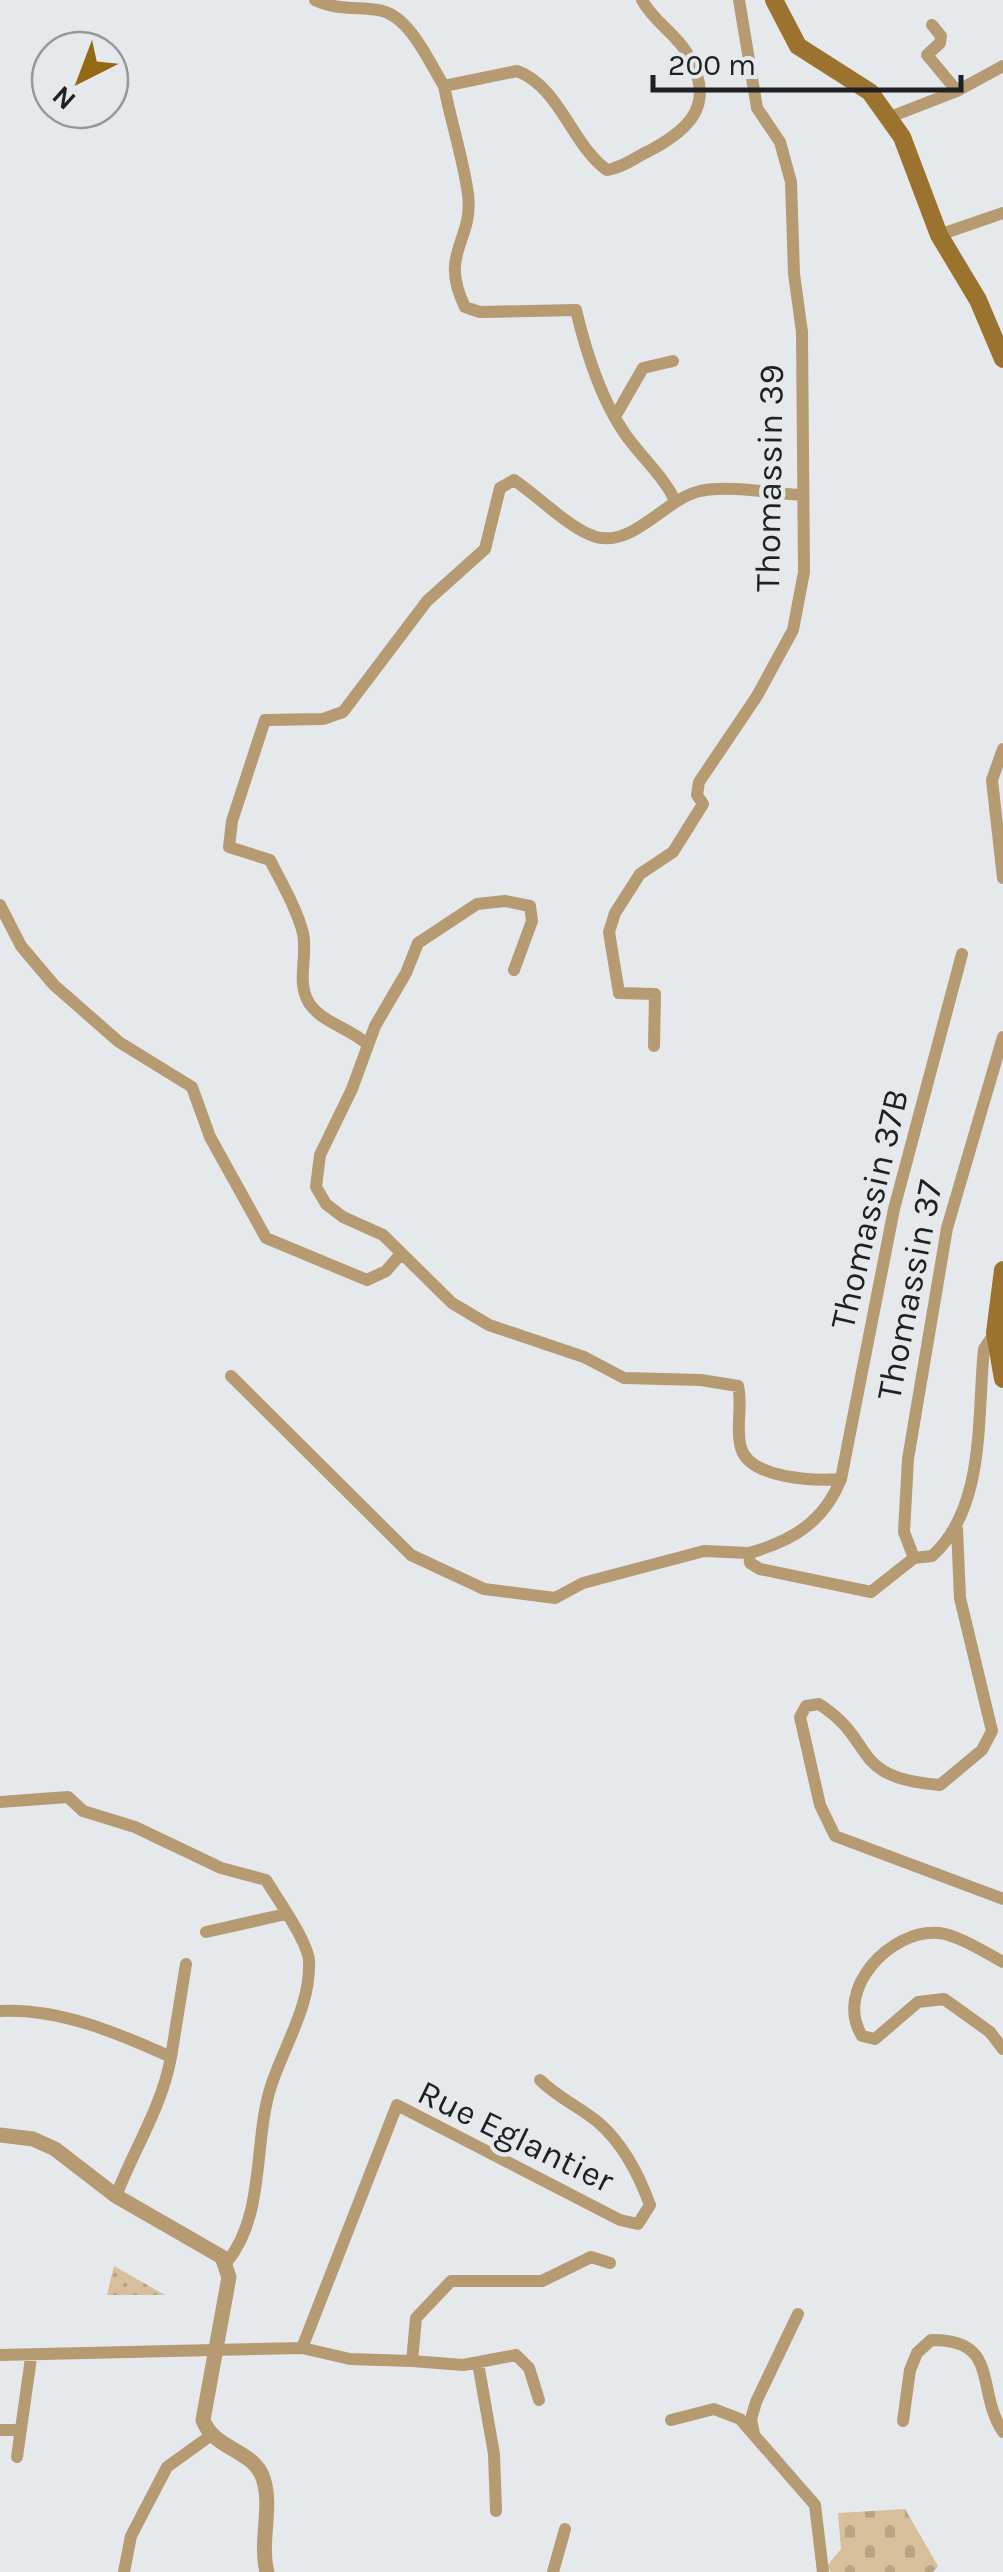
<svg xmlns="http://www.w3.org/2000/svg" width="1003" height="2572" viewBox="0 0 1003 2572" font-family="Karla,sans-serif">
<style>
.cemetery{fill:url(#cemetery-stones)}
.park{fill:url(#park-dots)}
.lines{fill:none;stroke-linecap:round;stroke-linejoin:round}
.minor{stroke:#b69a71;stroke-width:12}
.tertiary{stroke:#b69a71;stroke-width:15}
.secondary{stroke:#9c732e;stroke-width:18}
.labels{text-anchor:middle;stroke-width:9;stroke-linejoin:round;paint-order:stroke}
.street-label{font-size:35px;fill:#1f2021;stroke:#e5e9ec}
</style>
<defs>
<pattern id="cemetery-stones" width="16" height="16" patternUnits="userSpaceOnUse" patternTransform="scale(2.5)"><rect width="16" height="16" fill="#d7bf9b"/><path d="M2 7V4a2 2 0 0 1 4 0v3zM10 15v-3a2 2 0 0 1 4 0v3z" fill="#b8a485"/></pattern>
<pattern id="park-dots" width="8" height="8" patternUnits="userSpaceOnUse" patternTransform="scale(2.5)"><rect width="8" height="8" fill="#d7bf9b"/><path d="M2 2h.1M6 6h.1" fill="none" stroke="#b8a485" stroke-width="1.8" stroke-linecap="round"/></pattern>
</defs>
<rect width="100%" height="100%" fill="#e5e9ec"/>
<path class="cemetery" d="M905 2509 938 2566 933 2572H831L827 2566 841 2549 838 2513Z"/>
<path class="park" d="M114 2266 165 2295H107Z"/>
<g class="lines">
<path class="minor" d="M315 0C336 10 356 7 378 10 409 14 429 62 444 86L517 71C559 86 572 145 607 170 624 167 634 158 649 151 693 128 716 102 687 53 675 33 653 21 642 0
M932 25 941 36 940 43 927 55 957 91
M444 86C451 122 463 158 468 194 474 242 438 252 465 307L480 312 576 310C586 352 600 398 625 434 642 458 662 474 676 502
M890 117 957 91 1003 66
M939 235 1003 213
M616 415 643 368 673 361
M1003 749 992 780 1003 878
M0 905 21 946 54 985 119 1042 192 1087 210 1137 266 1238 367 1280 386 1271 400 1255
M514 970 532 921 530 906 505 901 477 904 418 943 406 973 375 1026 352 1089 320 1155 316 1187 326 1204 343 1217 383 1235 452 1303 489 1325 584 1357 624 1378 701 1380 738 1386C743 1408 735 1427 741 1448 750 1479 815 1481 841 1479 824 1522 792 1541 749 1553
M367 1044C350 1028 322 1023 309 1003 296 981 308 957 303 933 296 907 282 884 270 860L229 847 232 821 265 720 323 719 343 712 427 601 485 549 500 488 514 480C538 496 571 530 596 537 634 547 665 499 700 491 730 485 770 493 801 495
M654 1046 655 994 619 993 609 932 615 913 640 874 673 852 703 804 697 795 699 782 757 696 793 630 804 572 802 332 794 274 791 182 780 142 757 108 739 0
M231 1376 411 1555 484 1589 555 1598 583 1583 704 1551 749 1553 750 1563 760 1569 871 1592 914 1558 932 1556C986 1508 977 1416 984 1349L995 1333
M841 1479 894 1209 962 954
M957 1529 960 1598 992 1731 982 1750 940 1785C847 1777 879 1743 819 1704L806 1706 800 1717 820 1805 835 1836 1003 1899
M914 1558 904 1532 908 1459 947 1228 1003 1037
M0 1802 68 1797 83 1811 135 1827 221 1868 266 1880C277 1898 308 1942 309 1961 311 2005 284 2046 271 2086 253 2142 266 2216 226 2263
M206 1932 286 1914
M1003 1962C986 1953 958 1935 939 1933 891 1928 833 1990 862 2036L875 2039 918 2002 944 1999 990 2032 1003 2049
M0 2011C59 2008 118 2033 171 2057 162 2107 134 2149 116 2196
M171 2057 186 1964
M302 2348 350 2359 412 2361 416 2318 451 2281H542L591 2257 610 2263
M0 2355 302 2348 397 2105 620 2220 638 2224 650 2205C639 2175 623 2144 599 2123 580 2107 558 2098 540 2080
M412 2361 463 2365 516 2355 529 2368 539 2400
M478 2363 494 2454 496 2511
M671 2420 714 2409 740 2419 815 2505 823 2572
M903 2421 910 2370 917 2353 931 2340C1001 2339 975 2390 1003 2432
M0 2430H21
M754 2434 751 2419 756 2402 798 2314
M17 2457 31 2358
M124 2572 131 2536 167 2467 210 2436
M553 2572 565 2529"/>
<path class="tertiary" d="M0 2135 33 2139 55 2149 116 2196 222 2257 229 2277 203 2420C213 2449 254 2450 263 2478 273 2507 259 2542 267 2572"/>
<path class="secondary" d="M774 0 798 46 870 92 902 137 939 235 978 300 1003 359
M1003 1270 995 1333 1003 1379"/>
</g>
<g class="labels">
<g class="street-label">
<text transform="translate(769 478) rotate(-89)" y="12">Thomassin 39</text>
<text transform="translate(869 1209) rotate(-77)" y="12">Thomassin 37B</text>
<text transform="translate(909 1290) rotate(-79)" y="12">Thomassin 37</text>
<text transform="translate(516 2136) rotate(26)" y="12">Rue Eglantier</text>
</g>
</g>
<g transform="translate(80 80) rotate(222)"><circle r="48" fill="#e5e9ec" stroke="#96999b" stroke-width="2.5"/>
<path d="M0-8L18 38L0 25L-18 38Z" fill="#946915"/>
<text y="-15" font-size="28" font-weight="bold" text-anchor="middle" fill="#1f2021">N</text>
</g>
<path d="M653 75v15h308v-15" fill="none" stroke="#1f2021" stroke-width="5"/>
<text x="668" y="75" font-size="30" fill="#1f2021" stroke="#e5e9ec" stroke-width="8" paint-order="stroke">200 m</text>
</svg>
